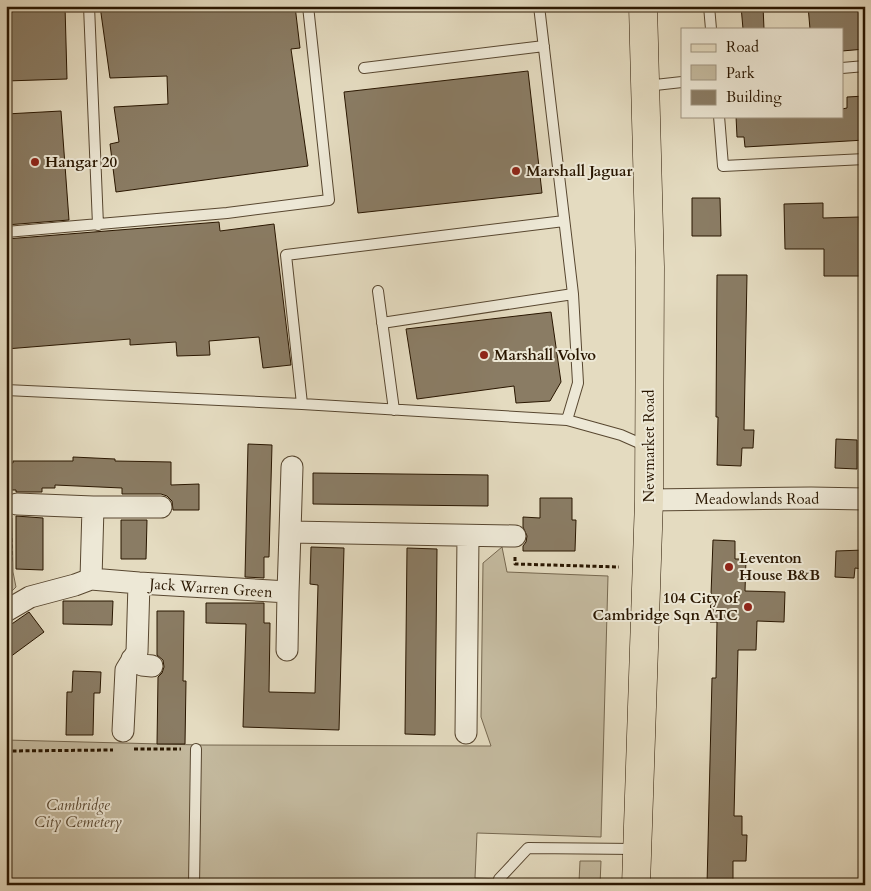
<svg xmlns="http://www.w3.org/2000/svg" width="871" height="891" viewBox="0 0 871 891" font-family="Cardo,serif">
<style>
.green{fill:#c4ba9f;stroke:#766850}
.building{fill:#8a7c64;stroke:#291600}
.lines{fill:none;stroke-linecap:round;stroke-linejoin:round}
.lane-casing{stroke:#584730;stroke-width:12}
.street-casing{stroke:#584730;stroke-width:23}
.primary-casing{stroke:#291600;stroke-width:29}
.path{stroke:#291600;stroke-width:3;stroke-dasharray:4 2.5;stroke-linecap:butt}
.lane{stroke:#ede8d6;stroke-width:10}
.street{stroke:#ede8d6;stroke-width:21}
.primary{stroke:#e4dbc0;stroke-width:28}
.poi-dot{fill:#8f2418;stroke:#ede8d6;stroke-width:2}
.labels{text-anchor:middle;stroke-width:4;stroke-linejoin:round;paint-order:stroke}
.poi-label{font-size:15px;font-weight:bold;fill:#291600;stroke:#ede8d6;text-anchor:start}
.street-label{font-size:15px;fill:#291600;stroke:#ede8d6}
.park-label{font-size:15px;font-style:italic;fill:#584730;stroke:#ede8d6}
</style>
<rect width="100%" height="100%" fill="#e4dbc0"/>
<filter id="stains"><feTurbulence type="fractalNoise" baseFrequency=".004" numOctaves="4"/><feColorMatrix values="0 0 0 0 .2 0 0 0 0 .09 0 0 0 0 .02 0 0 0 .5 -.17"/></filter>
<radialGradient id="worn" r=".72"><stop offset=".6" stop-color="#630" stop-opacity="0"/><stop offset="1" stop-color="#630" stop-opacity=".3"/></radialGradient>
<path class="green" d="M6 515 12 518 13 572 16 587 6 597Z
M502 547 507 572 608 576 601 837 477 833 475 878 579 882 580 861H601L600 885H6V740L200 745 491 746 481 717 483 563Z"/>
<path class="building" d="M6 6H65L67 79 6 81Z
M100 6H295L300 48 291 49 308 166 116 192 110 144 119 142 114 107 168 104 167 76 110 78Z
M741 6H763L764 29H743Z
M808 6H865V49L842 51V29H810Z
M528 71 542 193 358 213 344 92Z
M865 96V140L745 147 744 137H737L736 116H842V109L847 108V97Z
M61 111 69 220 6 225V114Z
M692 198H720L721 236H692Z
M823 203V218L859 217 861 276H824V249H785L784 204Z
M219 222 220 231 274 224 291 365 263 368 259 337 209 341 210 355 177 356 176 342 130 345V339L6 349V239Z
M717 275H747L744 430H754L753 448H742L741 466 717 465 718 417H716Z
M551 312 561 382 550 401 516 403 514 386 417 399 406 329Z
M836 439 857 440V469L835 468Z
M248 444 272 445 269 557H264V578L245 577Z
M73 457 115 459V461L171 462V485L199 484V510H173L172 501 167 496 161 494H122V488L55 485V488H42V492H16V490H6V463H13V461H73Z
M313 473 488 475V506L313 504Z
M540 498H572V520H576L575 551H523V546L526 542 527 536 523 527V517L540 518Z
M16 516 43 518V570L16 569Z
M121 520H147L146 559H121Z
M713 540 735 541V559H746L745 591 785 592 784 622 757 621 756 650H738L734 816H742V835H747L746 861H733V885H707L712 678H716L717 622H710Z
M311 547 344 548 339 730 243 727 246 624 206 623V603H264V623H270L269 692 315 693 318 585 310 584Z
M407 548 437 549 435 735 405 734Z
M864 550 863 569 855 568 854 578 835 577 836 551Z
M63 601H113L112 625 63 624Z
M157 611H184L183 681H186L185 744H157L158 677 162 673 164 667 163 660 157 655Z
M29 612 44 632 6 660V628Z
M73 671 101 672 100 693H94L93 735H66L67 692H72Z"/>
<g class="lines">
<g class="lane-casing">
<path id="lane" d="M89 6 98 225
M709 6 711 29
M364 68 544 46
M842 68 865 66
M646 86 682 82
M719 116 723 166 865 159
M6 232 227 213 329 200 308 6
M378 291 394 410
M382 323 573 294
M6 390 302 404 567 420 578 383 573 294 539 6
M302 404 286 255 564 221
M567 420 621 435 646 446
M194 885 196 749
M498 885 499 879 528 848 636 849"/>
</g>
<g class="street-casing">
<path id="street" d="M649 500 811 498 865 499
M17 504 93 507 91 579
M93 507H161
M290 532 292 467
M6 611 30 597 75 585 91 579 139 583 288 592 290 532 515 536
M287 650 288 592
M132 659 142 665 152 666
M123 731 126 670 137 652 139 583
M466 733 468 536"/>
</g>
<g class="primary-casing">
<path id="primary" d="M636 885 649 500 650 267 643 6"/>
</g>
<path class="path" d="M515 557V564L619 567
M6 587C12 565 13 545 9 523
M134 749H181
M6 751 113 750"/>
<use href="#lane" class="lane"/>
<use href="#street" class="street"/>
<use href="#primary" class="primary"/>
</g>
<g class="poi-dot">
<circle cx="35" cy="162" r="5"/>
<circle cx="516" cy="171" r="5"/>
<circle cx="484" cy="355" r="5"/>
<circle cx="729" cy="567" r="5"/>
<circle cx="748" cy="607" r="5"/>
</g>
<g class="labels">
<g class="poi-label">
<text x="45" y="167">Hangar 20</text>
<text x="526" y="176">Marshall Jaguar</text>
<text x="494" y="360">Marshall Volvo</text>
<text x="739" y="563">Leventon<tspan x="739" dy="17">House B&amp;B</tspan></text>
<text x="738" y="603" text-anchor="end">104 City of<tspan x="738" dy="17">Cambridge Sqn ATC</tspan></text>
</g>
<g class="street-label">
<text transform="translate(649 446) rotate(-90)" y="5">Newmarket Road</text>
<text x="757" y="504">Meadowlands Road</text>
<text transform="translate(211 588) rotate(4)" y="5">Jack Warren Green</text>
</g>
<g class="park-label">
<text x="78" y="810">Cambridge<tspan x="78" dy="17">City Cemetery</tspan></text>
</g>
</g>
<rect width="871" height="891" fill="none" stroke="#e4dbc0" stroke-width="25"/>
<rect x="8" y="8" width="856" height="876" fill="none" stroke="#291600" stroke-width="2.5"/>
<rect x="12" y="12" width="846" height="866" fill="none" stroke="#291600"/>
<rect x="681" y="28" width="162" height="90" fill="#ede8d6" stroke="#9f9480"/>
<rect x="691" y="44" width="25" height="8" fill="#e4dbc0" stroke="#9f9480"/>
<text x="726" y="52" font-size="15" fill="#291600">Road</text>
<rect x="691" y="65" width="25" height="15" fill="#c4ba9f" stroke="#9f9480"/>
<text x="726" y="78" font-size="15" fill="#291600">Park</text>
<rect x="691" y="90" width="25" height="15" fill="#8a7c64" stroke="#9f9480"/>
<text x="726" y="102" font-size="15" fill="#291600">Building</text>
<rect width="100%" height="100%" filter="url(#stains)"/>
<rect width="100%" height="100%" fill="url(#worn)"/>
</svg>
